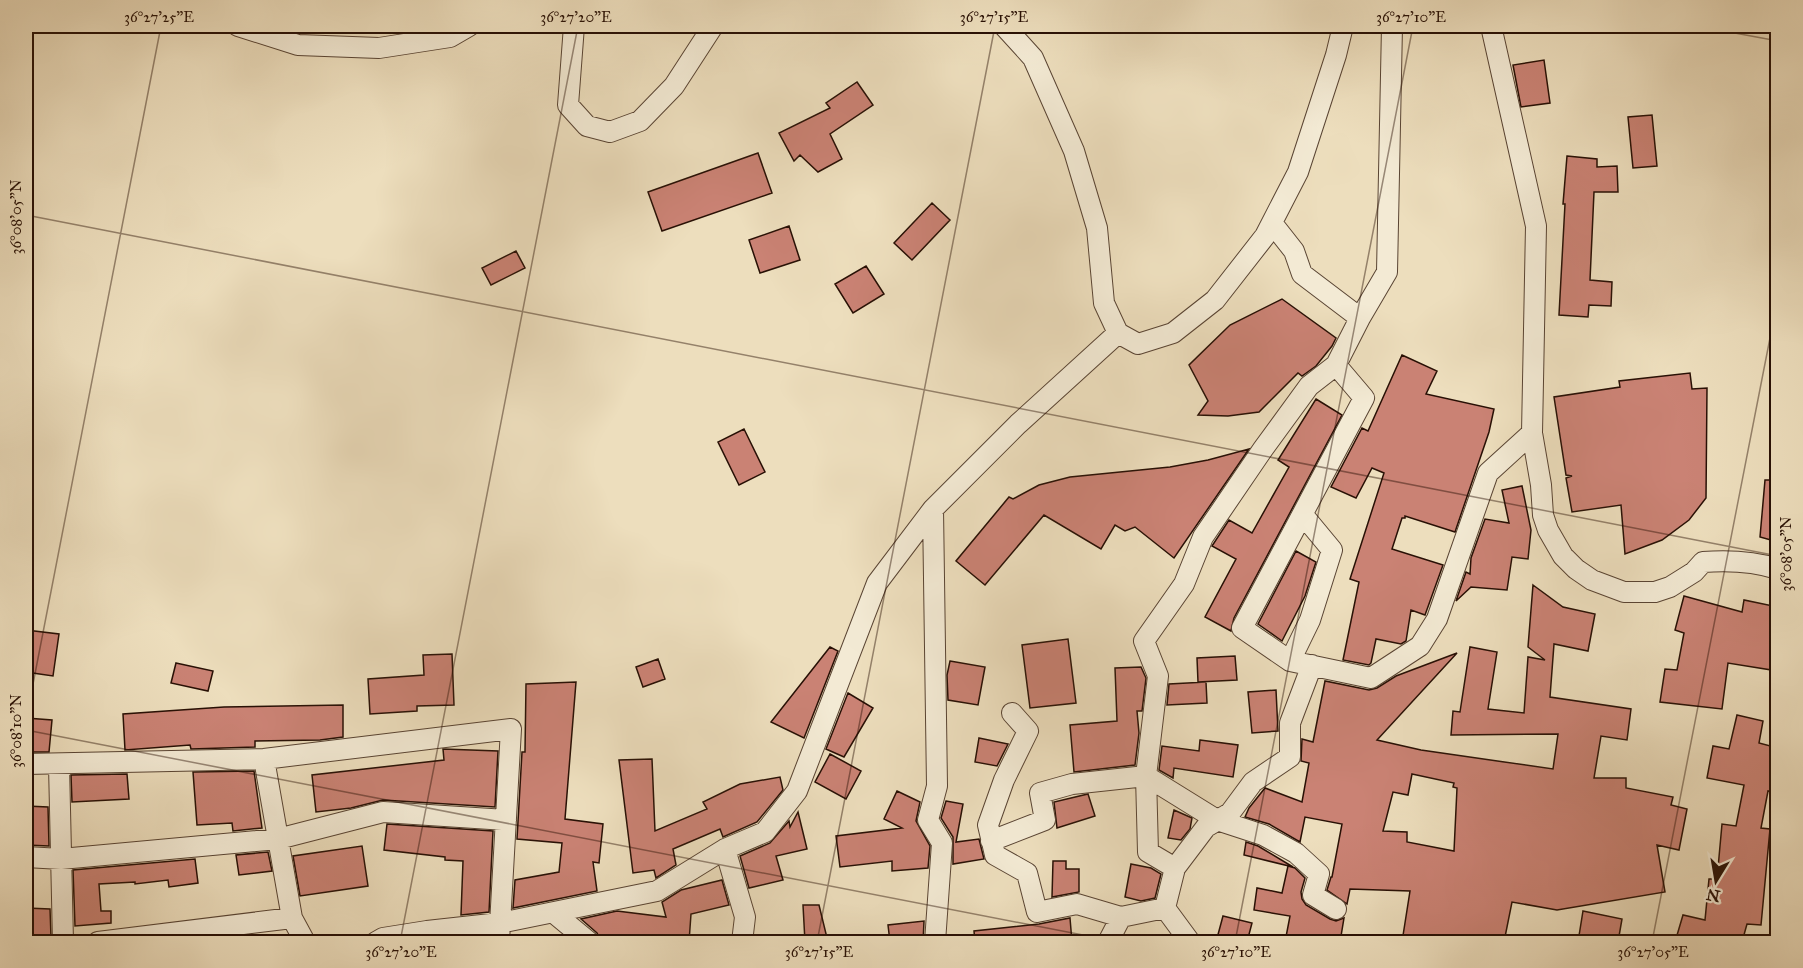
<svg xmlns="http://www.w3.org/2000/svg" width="1803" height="968" viewBox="0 0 1803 968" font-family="'IM FELL Great Primer',serif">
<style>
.building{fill:#ca8274;stroke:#281005;stroke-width:1.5;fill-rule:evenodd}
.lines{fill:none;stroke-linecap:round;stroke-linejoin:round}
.street-casing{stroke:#594433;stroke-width:22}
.street{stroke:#f3ead4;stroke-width:20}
.ticks{fill:none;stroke:#281005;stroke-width:1.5;stroke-opacity:0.45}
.neatline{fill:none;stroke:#281005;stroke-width:2}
.ticks-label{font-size:15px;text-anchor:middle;fill:#281005}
</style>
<rect width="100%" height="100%" fill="#eddebd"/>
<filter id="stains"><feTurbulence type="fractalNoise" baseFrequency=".00333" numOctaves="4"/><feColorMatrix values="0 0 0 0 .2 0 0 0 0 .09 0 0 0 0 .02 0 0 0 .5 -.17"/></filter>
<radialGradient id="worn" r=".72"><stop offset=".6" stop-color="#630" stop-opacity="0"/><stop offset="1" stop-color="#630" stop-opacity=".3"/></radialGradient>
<path class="building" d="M1544 60 1550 103 1521 107 1513 65Z
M857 82 873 105 830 134 842 159 818 172 800 155 794 161 779 133 830 108 826 103Z
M1652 115 1657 166 1633 168 1628 117Z
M758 153 772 193 662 231 648 192Z
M1567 156 1597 159V167L1617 166 1618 192H1594L1590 280 1612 282 1611 306 1589 305 1588 317 1559 315 1565 204H1563Z
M932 203 950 220 912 260 894 243Z
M789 226 800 260 760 273 749 240Z
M516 251 525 268 491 285 482 268Z
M866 266 884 294 853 313 835 284Z
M1282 299 1336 338 1332 346 1316 366 1302 376 1298 373 1259 412 1228 416 1198 415 1208 401 1189 365 1230 325Z
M1402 355 1437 371 1426 394 1494 409 1489 432 1455 532 1405 516V518H1402L1392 549 1443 565 1425 615 1411 610 1406 641 1401 644 1376 639 1371 663 1369 665 1343 660 1359 582 1350 579 1384 473 1372 468 1356 498 1331 487 1362 428 1368 431Z
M1690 373 1692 389 1707 388 1706 498 1689 520 1662 540 1625 554 1621 505 1572 512 1566 478 1572 476 1566 475 1554 397 1620 387 1619 381Z
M1316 399 1342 415 1234 618 1231 631 1205 617 1236 559 1212 546 1229 520 1252 533 1289 467 1278 460Z
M744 429 765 472 739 485 718 442Z
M1249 449 1174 558 1135 527 1125 531 1115 525 1101 549 1044 515 985 585 956 561 1009 497 1013 499 1039 485 1070 477 1170 467 1208 460Z
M1765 480H1778V542L1760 537Z
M1522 486 1531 530 1528 559 1512 557 1507 590 1471 587 1456 601 1466 572 1470 574 1471 558 1485 519 1509 523 1502 490Z
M1296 551 1316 562 1305 596 1282 641 1258 624Z
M1533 585 1563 607 1595 614 1588 651 1554 644 1550 697 1631 709 1627 740 1601 736 1594 778H1626V788L1673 797 1671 805 1687 809 1679 850 1657 845 1665 892 1557 910 1512 902 1504 942H1402L1410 891 1350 889 1347 904 1327 890 1331 877H1332L1342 824 1305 817 1300 842 1269 824 1245 817 1249 808 1265 788 1302 802 1309 763 1301 761 1302 739 1313 742 1325 681 1369 690 1377 688 1396 676 1457 653 1377 740 1421 750 1553 769 1558 734 1451 735 1453 711 1460 712 1470 647 1497 652 1488 709 1524 713 1528 657 1545 660 1528 647ZM1412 774 1454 783 1453 787 1457 788 1454 851 1407 842V832L1383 831 1393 792 1408 795Z
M1684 596 1742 612 1744 600 1778 607V671L1728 663 1722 709 1660 702 1665 669 1677 670 1684 633 1675 630Z
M26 630 59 634 53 676 26 672Z
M1068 639 1076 703 1030 708 1022 645Z
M830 647 838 651 804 738 771 722Z
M452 654 454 705 417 706V711L370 714 368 679 424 675 423 655Z
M1235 656 1237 680 1198 682 1197 658Z
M658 659 665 679 643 687 636 667Z
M950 661 985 667 978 705 948 700 947 675Z
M176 663 213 671 208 691 171 683Z
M1141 667 1146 678 1142 711H1137L1139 733 1135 765 1074 772 1070 725 1117 721 1115 668Z
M576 682 565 819 603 824 599 863 593 862 597 891 513 908 515 880 559 872 562 843 517 839 522 752H525L526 684Z
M1206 682 1207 703 1167 705 1169 684Z
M1276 690 1278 731 1252 733 1248 692Z
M848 693 873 708 844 757 826 749Z
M343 705V737L320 740 255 741V747L191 749 190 745 125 750 123 714 224 707Z
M1737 715 1763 721 1759 743 1778 748V793L1768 791 1761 828 1770 829 1761 925 1747 924 1742 942H1675L1683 915 1705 920 1709 879H1717L1722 824 1736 826 1744 785 1707 778 1713 746 1729 749Z
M26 718 52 720 49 752H26Z
M979 738 1008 744 997 766 975 762Z
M1200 740 1238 745 1233 777 1174 768 1173 778 1159 770 1162 746 1199 751Z
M443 749 498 751 495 807 383 800 351 808 316 812 312 775 444 760Z
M830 754 861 771 846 799 815 782Z
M652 759 655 831 707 809 703 802 740 784 780 777 783 790 757 822 723 837 720 829 673 849 676 865 656 878 654 870 633 873 619 760Z
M254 771 262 828 233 831 232 823 197 825 193 772Z
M127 774 129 799 72 802 71 775Z
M897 791 920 802 916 821 930 846 928 868 892 871V861L840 867 836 836 902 828 884 819Z
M1088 794 1095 816 1057 828 1054 802Z
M946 801 963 804 956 842 979 839 984 859 953 864V837L941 818Z
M26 806 48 807 49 846 26 845Z
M1174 810 1192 818 1190 829 1181 840 1168 838Z
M798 812 807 849 776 856 783 880 749 888 740 856 770 843 789 821 790 827Z
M387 824 493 831 489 912 461 915 463 861 445 860V857L384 850Z
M1246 842 1258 846 1293 867 1244 855Z
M362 846 368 886 300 896 293 856Z
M268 852 272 871 239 875 236 855Z
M195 859 198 883 169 887 168 880 135 884V882L99 884 101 911H111V923L75 926 73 870Z
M1053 861H1066V869H1079V892L1052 897Z
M1131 864 1151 868 1161 874 1155 898 1141 901 1125 897Z
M1288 866 1295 868 1305 878 1301 892 1302 899 1306 905 1330 919 1336 921 1344 918 1340 942 1325 939 1324 942H1285L1290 916 1254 910 1257 888 1282 893Z
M722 880 729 905 691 914 689 942 601 941 597 933 581 919 617 911 666 917 662 902 681 890Z
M803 905H819L828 942H805Z
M26 908 50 909 51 937 26 936Z
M1583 911 1622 919 1618 942H1578Z
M1223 916 1252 923 1247 942H1216Z
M1070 918 1072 942H975L974 931 1039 924Z
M924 921 923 942H890L888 925Z
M487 936V942H460V939Z"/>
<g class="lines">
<g class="street-casing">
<path id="street" d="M238 26 298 45 379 48 450 37 469 26
M574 26 568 105 587 126 610 132 640 121 674 86 713 26
M1004 26 1033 58 1074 151 1097 228 1104 303 1118 333 1138 344 1173 333 1215 300 1265 236 1298 172 1336 55 1343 26
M1491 26 1536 226 1532 433 1541 485 1543 515 1548 530 1563 556 1576 569 1592 580 1624 592H1655L1670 587 1694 572 1703 562C1729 560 1753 561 1778 569
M1272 223 1294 251 1302 274 1360 318
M1336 365 1364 398 1242 628 1290 661 1371 678 1420 646 1437 619 1488 473 1532 433
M933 509 937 786 928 820 942 843 935 942
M1290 661 1310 620 1332 550 1303 515
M1012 713 1028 731 1004 780 988 825 995 855 1027 873 1037 912 1077 904 1121 917 1165 908 1190 942
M264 759 292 918 305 942
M26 764 264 759 511 729 499 942
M59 765 63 942
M991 841 1045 820 1040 793 1072 784 1146 776 1217 820 1263 835 1296 853 1319 874 1313 895 1336 909
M725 849 745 917 742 942
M26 857 61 859 278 839 383 812 506 820
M1175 868 1148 852 1146 776 1158 676 1144 641 1184 584 1203 537 1263 449 1309 386 1336 365 1360 318 1387 272 1392 26
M1165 908 1175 868 1206 827 1230 813 1253 782 1290 757V723L1312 665
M554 913 589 942
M98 942 292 918
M376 942 383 938 427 931 500 923 657 891 725 849 765 832 797 791 877 583 933 509 1018 424 1118 333
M1108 942 1121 917"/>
</g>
<use href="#street" class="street"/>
</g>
<path class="ticks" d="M1697 26 1778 41M26 215 1778 556M26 720 161 26M26 730 1119 942M400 942 578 26M817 942 995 26M1235 942 1413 26M1652 942 1778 297"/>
<rect width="1803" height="968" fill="none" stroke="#eddebd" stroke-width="66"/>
<g transform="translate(1716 881) rotate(191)" stroke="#f3ead4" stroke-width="4.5" paint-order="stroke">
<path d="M0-4.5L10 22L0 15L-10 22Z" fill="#281005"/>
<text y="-9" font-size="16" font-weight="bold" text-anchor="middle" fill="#281005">N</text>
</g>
<rect x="33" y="33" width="1737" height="902" class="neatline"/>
<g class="ticks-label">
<text x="159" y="22">36°27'25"E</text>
<text x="576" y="22">36°27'20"E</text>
<text x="994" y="22">36°27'15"E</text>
<text x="1411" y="22">36°27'10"E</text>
<text transform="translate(16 217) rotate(-90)" y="5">36°08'05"N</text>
<text transform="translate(1786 554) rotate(-90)" y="5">36°08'05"N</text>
<text transform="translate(16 731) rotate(-90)" y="5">36°08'10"N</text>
<text x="401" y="957">36°27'20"E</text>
<text x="819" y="957">36°27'15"E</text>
<text x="1236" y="957">36°27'10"E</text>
<text x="1653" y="957">36°27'05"E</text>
</g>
<rect width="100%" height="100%" filter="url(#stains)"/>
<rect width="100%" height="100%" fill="url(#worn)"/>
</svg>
